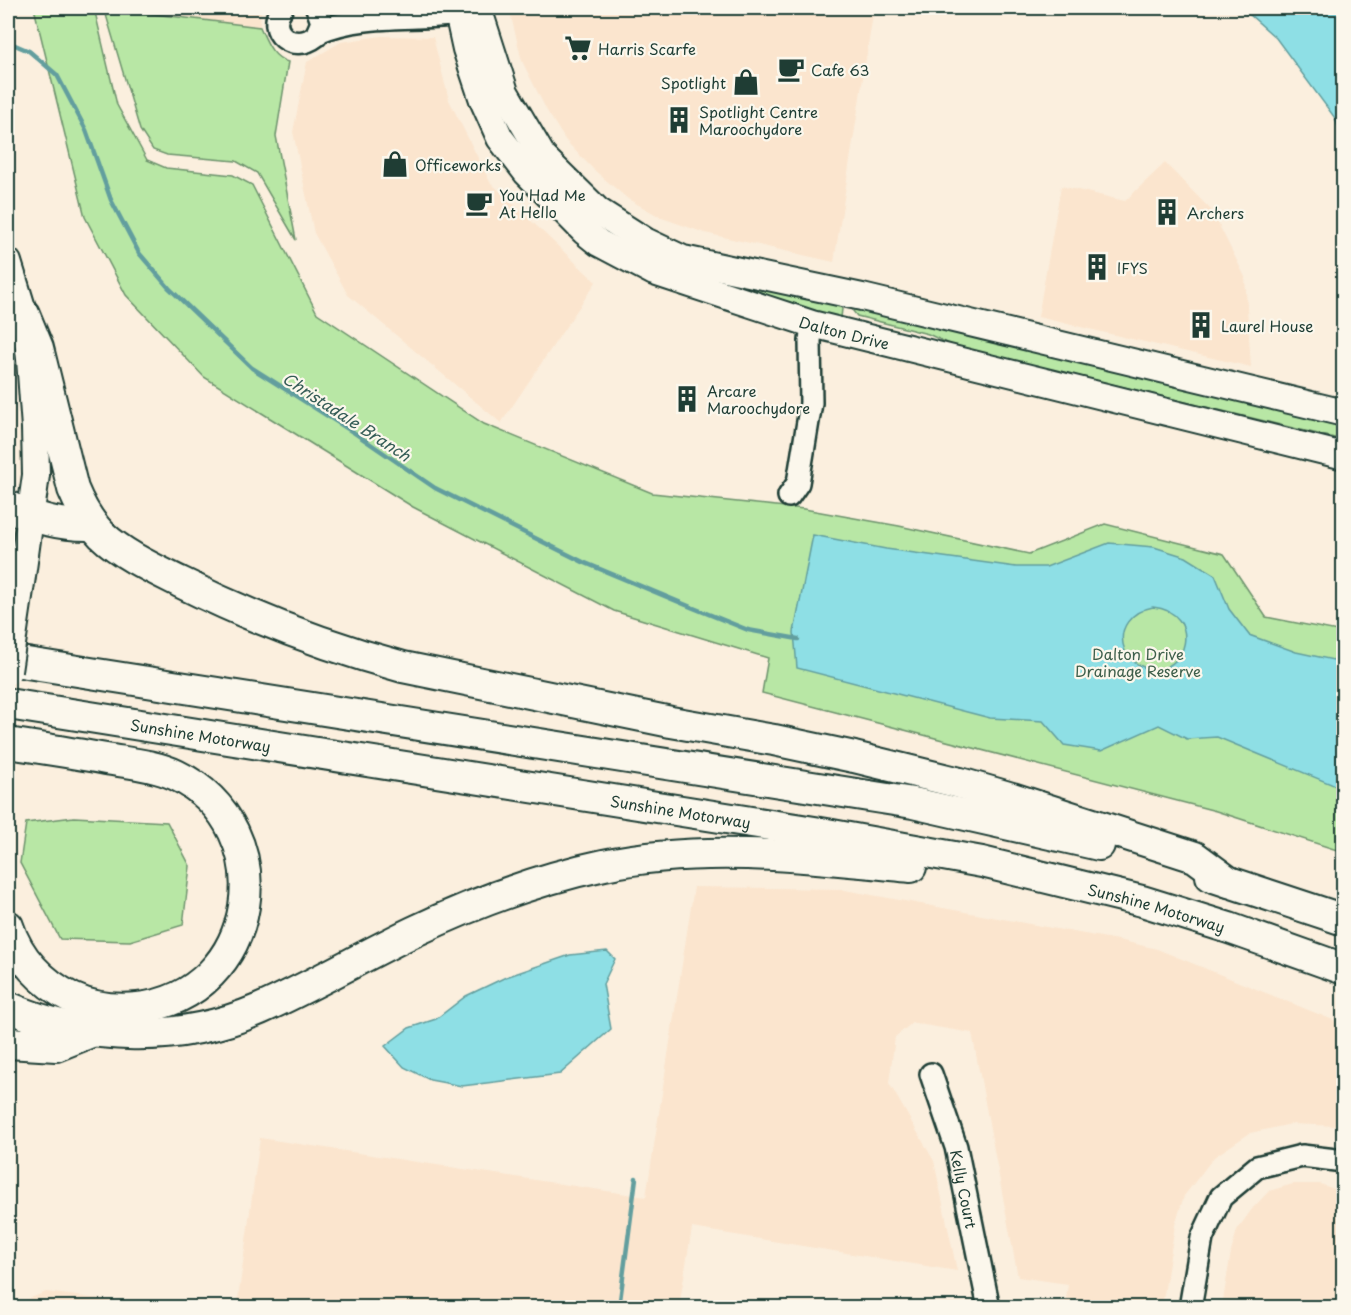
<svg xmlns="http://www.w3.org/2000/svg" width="1351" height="1315" viewBox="0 0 1351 1315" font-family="'Playpen Sans',sans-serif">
	<rect width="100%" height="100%" fill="#fbefde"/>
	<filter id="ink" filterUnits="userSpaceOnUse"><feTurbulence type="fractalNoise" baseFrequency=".0167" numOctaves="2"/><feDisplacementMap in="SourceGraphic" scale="12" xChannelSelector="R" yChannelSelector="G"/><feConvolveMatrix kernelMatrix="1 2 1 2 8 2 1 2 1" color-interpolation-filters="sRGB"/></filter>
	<g filter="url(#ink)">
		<path fill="#fbe5ce" d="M 116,8 L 261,8 L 260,27 Z
			M 509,8 L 874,8 L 834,262 L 705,233 L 662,218 L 628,199 L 594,170 L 566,141 L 547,111 L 522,61 Z
			M 381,36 L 433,37 L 449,100 L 490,182 L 596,282 L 501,423 L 348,295 L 314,233 L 293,132 L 307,62 L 341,42 Z
			M 1165,163 L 1212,211 L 1245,277 L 1251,367 L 1038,317 L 1061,186 L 1125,201 Z
			M 694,887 L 839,889 L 1123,941 L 1157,949 L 1343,1024 L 1343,1129 L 1337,1126 L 1291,1124 L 1250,1133 L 1214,1157 L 1184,1196 L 1175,1225 L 1162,1307 L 1065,1307 L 1068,1284 L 1018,1277 L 972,1033 L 912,1023 L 895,1037 L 889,1083 L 934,1161 L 957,1271 L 692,1228 L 679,1307 L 237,1307 L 260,1138 L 646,1197 Z
			M 1293,1184 L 1320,1184 L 1343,1192 L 1343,1307 L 1222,1307 L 1231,1252 L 1237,1230 L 1252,1209 L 1269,1191 Z
			M 46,1292 L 162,1307 L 8,1307 Z"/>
		<path fill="#b8e7a5" stroke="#6c926c" stroke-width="1.5" d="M 34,8 L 78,8 L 95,12 L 117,105 L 147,160 L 166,168 L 233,175 L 252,185 L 317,313 L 484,424 L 652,493 L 804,509 L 899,526 L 1029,554 L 1105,524 L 1224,554 L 1266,617 L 1343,632 L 1343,852 L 1216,811 L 762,693 L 768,658 L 614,611 L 413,507 L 204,377 L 126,295 L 85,217 Z
			M 104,8 L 260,27 C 267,42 272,57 288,62 L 276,136 L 296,240 L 257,173 L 236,161 L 167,155 L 153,150 L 140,130 Z
			M 731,277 L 843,300 L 841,318 L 844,325 L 733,285 Z
			M 855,305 L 1343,422 L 1343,440 L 954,346 L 928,334 L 857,316 L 853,311 Z
			M 74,817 L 167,822 L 190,866 L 183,925 L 130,941 L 60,939 L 20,863 L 26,823 Z"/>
		<path fill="#8edfe5" stroke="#629e9e" stroke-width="1.5" fill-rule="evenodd" d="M 1229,8 L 1340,8 L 1344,11 L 1343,142 L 1335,118 L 1276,38 L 1250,15 Z
			M 813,535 L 886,549 L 1016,567 L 1046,567 L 1109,543 L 1154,547 L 1186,557 L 1215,575 L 1229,609 L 1249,635 L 1296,652 L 1343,662 L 1343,789 L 1217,737 L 1187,739 L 1159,725 L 1101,751 L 1064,745 L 1043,721 L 990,718 L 797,668 L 794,632 ZM 1153,607 C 1203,612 1189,678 1146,668 C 1137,665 1129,659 1125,651 C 1116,628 1132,611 1153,607 Z
			M 607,951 L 615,959 L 603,984 L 611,1029 L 560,1074 L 462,1086 L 430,1080 L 404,1067 L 385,1046 L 409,1028 L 436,1019 L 466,996 L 506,977 L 570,955 Z"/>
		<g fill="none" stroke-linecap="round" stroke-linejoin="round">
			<path stroke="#629e9e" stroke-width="4.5" d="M 8,42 L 29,51 L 57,75 L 86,130 L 111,200 L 139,253 L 169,288 L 252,368 L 353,432 L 435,488 L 583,562 L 691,607 L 748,630 L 798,639
				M 619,1308 L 636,1178"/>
			<defs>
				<g id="minor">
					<path d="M 282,8 C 265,32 293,54 316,36 L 322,22 L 317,8"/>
					<path d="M 318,32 C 365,11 425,22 474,12"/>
					<path d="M 789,496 L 798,483 L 811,403 L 810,341 L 812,324"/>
					<path id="s1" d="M 931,1074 L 956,1147 L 989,1308"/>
					<path d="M 1190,1308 L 1202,1238 L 1221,1197 L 1257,1167 L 1302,1156 L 1344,1161"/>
				</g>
				<g id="major">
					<path id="s2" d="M 457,8 L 466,49 L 483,100 L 500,138 L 527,173 L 584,231 L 599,243 L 654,272 L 812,324 L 1344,456"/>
					<path d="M 478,8 L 505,92 L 543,157 L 598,211 L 645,241 L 683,259 L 862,297 L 1344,413"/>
					<path d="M 8,262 L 24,314 L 30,359 L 35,428 L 36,475 L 22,576"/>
				</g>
				<g id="highway">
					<path d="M 24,314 L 38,348 L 73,489 C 80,506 89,522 102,535 C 123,555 154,569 180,582 C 252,618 326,646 403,667 L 671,722 L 774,740 L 854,757 L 960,783 L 1012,798 L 1195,857 L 1229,882"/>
					<path d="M 8,506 C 35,519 63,526 93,525"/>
					<path d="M 8,660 L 913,803 L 1099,845"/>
					<path id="s3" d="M 8,704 L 827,834 L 982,862 L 1142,901 L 1229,928 L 1344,969"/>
					<path d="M 8,743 C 40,748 73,753 106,759 C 129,763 155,765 176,775 C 286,828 260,995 138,1008 C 116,1010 93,1008 72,998 C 42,983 18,958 8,926"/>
					<path d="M 1211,876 L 1344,920"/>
					<path d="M 8,1007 C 89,1042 178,1044 260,1009 C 312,986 361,957 413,932 C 474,903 538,879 604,865 C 704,844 811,857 911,867"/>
					<path d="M 8,1043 L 56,1046 L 91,1032"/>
				</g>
			</defs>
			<use href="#minor" stroke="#1f3d34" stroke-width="26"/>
			<use href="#major" stroke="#1f3d34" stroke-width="30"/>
			<use href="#highway" stroke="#1f3d34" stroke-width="34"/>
			<use href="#minor" stroke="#fbf7ec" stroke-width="21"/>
			<use href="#major" stroke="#fbf7ec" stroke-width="26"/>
			<use href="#highway" stroke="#fbf7ec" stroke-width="30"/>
			<defs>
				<path id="major-bridge" d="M 8,671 L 22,576"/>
			</defs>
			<use href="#major-bridge" stroke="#1f3d34" stroke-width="30" stroke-linecap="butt"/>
			<use href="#major-bridge" stroke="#fbf7ec" stroke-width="26"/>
		</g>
	</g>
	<defs>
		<symbol id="supermarket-bare" viewBox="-9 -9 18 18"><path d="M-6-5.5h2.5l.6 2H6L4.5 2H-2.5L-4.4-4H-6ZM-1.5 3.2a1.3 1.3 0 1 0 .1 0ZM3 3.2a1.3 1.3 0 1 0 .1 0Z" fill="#1f3d34" stroke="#fbf7ec" stroke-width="2.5" paint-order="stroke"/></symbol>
		<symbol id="cafe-bare" viewBox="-9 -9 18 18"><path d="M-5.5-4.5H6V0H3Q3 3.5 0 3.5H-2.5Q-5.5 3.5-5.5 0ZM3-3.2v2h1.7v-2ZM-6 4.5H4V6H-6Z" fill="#1f3d34" stroke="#fbf7ec" stroke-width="2.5" paint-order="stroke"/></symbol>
		<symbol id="shop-bare" viewBox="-9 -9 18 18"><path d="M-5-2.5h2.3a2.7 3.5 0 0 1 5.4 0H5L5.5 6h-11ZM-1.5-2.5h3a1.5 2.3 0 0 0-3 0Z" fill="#1f3d34" stroke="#fbf7ec" stroke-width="2.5" paint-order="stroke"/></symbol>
		<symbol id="building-bare" viewBox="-9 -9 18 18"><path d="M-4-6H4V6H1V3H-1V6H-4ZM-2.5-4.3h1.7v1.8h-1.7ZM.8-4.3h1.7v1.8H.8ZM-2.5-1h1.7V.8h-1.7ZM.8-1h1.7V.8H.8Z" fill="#1f3d34" stroke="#fbf7ec" stroke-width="2.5" paint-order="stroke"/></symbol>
	</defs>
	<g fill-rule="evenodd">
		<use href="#supermarket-bare" x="559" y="29" width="38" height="38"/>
		<use href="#cafe-bare" x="772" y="50" width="38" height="38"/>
		<use href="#shop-bare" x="727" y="63" width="38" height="38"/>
		<use href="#building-bare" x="660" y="101" width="38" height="38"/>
		<use href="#shop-bare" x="376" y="145" width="38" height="38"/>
		<use href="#cafe-bare" x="460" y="184" width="38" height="38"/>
		<use href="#building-bare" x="1148" y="193" width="38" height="38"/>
		<use href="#building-bare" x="1078" y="248" width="38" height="38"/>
		<use href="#building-bare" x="1182" y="306" width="38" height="38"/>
		<use href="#building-bare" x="668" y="380" width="38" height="38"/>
	</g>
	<g text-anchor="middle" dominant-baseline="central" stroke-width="4.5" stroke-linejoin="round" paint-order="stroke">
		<g font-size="15" fill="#1f3d34" stroke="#fbf7ec" text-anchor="start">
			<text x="598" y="48">Harris Scarfe</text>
			<text x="811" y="69">Cafe 63</text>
			<text x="726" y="82" text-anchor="end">Spotlight</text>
			<text x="699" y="111">Spotlight Centre<tspan x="699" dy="17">Maroochydore</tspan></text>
			<text x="415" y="164">Officeworks</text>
			<text x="499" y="194">You Had Me<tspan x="499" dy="17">At Hello</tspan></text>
			<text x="1187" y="212">Archers</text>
			<text x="1117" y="267">IFYS</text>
			<text x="1221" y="325">Laurel House</text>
			<text x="707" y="390">Arcare<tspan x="707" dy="17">Maroochydore</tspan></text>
		</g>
		<g font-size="15" fill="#1f3d34" stroke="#fbf7ec">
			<text stroke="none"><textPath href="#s2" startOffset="544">Dalton Drive</textPath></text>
			<text stroke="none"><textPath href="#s3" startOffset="195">Sunshine Motorway</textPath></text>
			<text stroke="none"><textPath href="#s3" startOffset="681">Sunshine Motorway</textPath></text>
			<text stroke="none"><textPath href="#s3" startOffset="1167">Sunshine Motorway</textPath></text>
			<text stroke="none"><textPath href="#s1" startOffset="120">Kelly Court</textPath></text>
		</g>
		<g font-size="15" fill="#3e5f4b" stroke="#fbf7ec">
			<text x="1138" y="653">Dalton Drive<tspan x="1138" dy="17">Drainage Reserve</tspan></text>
		</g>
		<g font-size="16" font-style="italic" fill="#355d57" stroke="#fbf7ec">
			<text transform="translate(347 416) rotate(33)">Christadale Branch</text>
		</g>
	</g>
	<rect width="1351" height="1315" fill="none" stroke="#fbf7ec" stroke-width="30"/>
	<rect x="15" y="15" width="1321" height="1285" fill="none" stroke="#1f3d34" stroke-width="2" filter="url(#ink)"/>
</svg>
